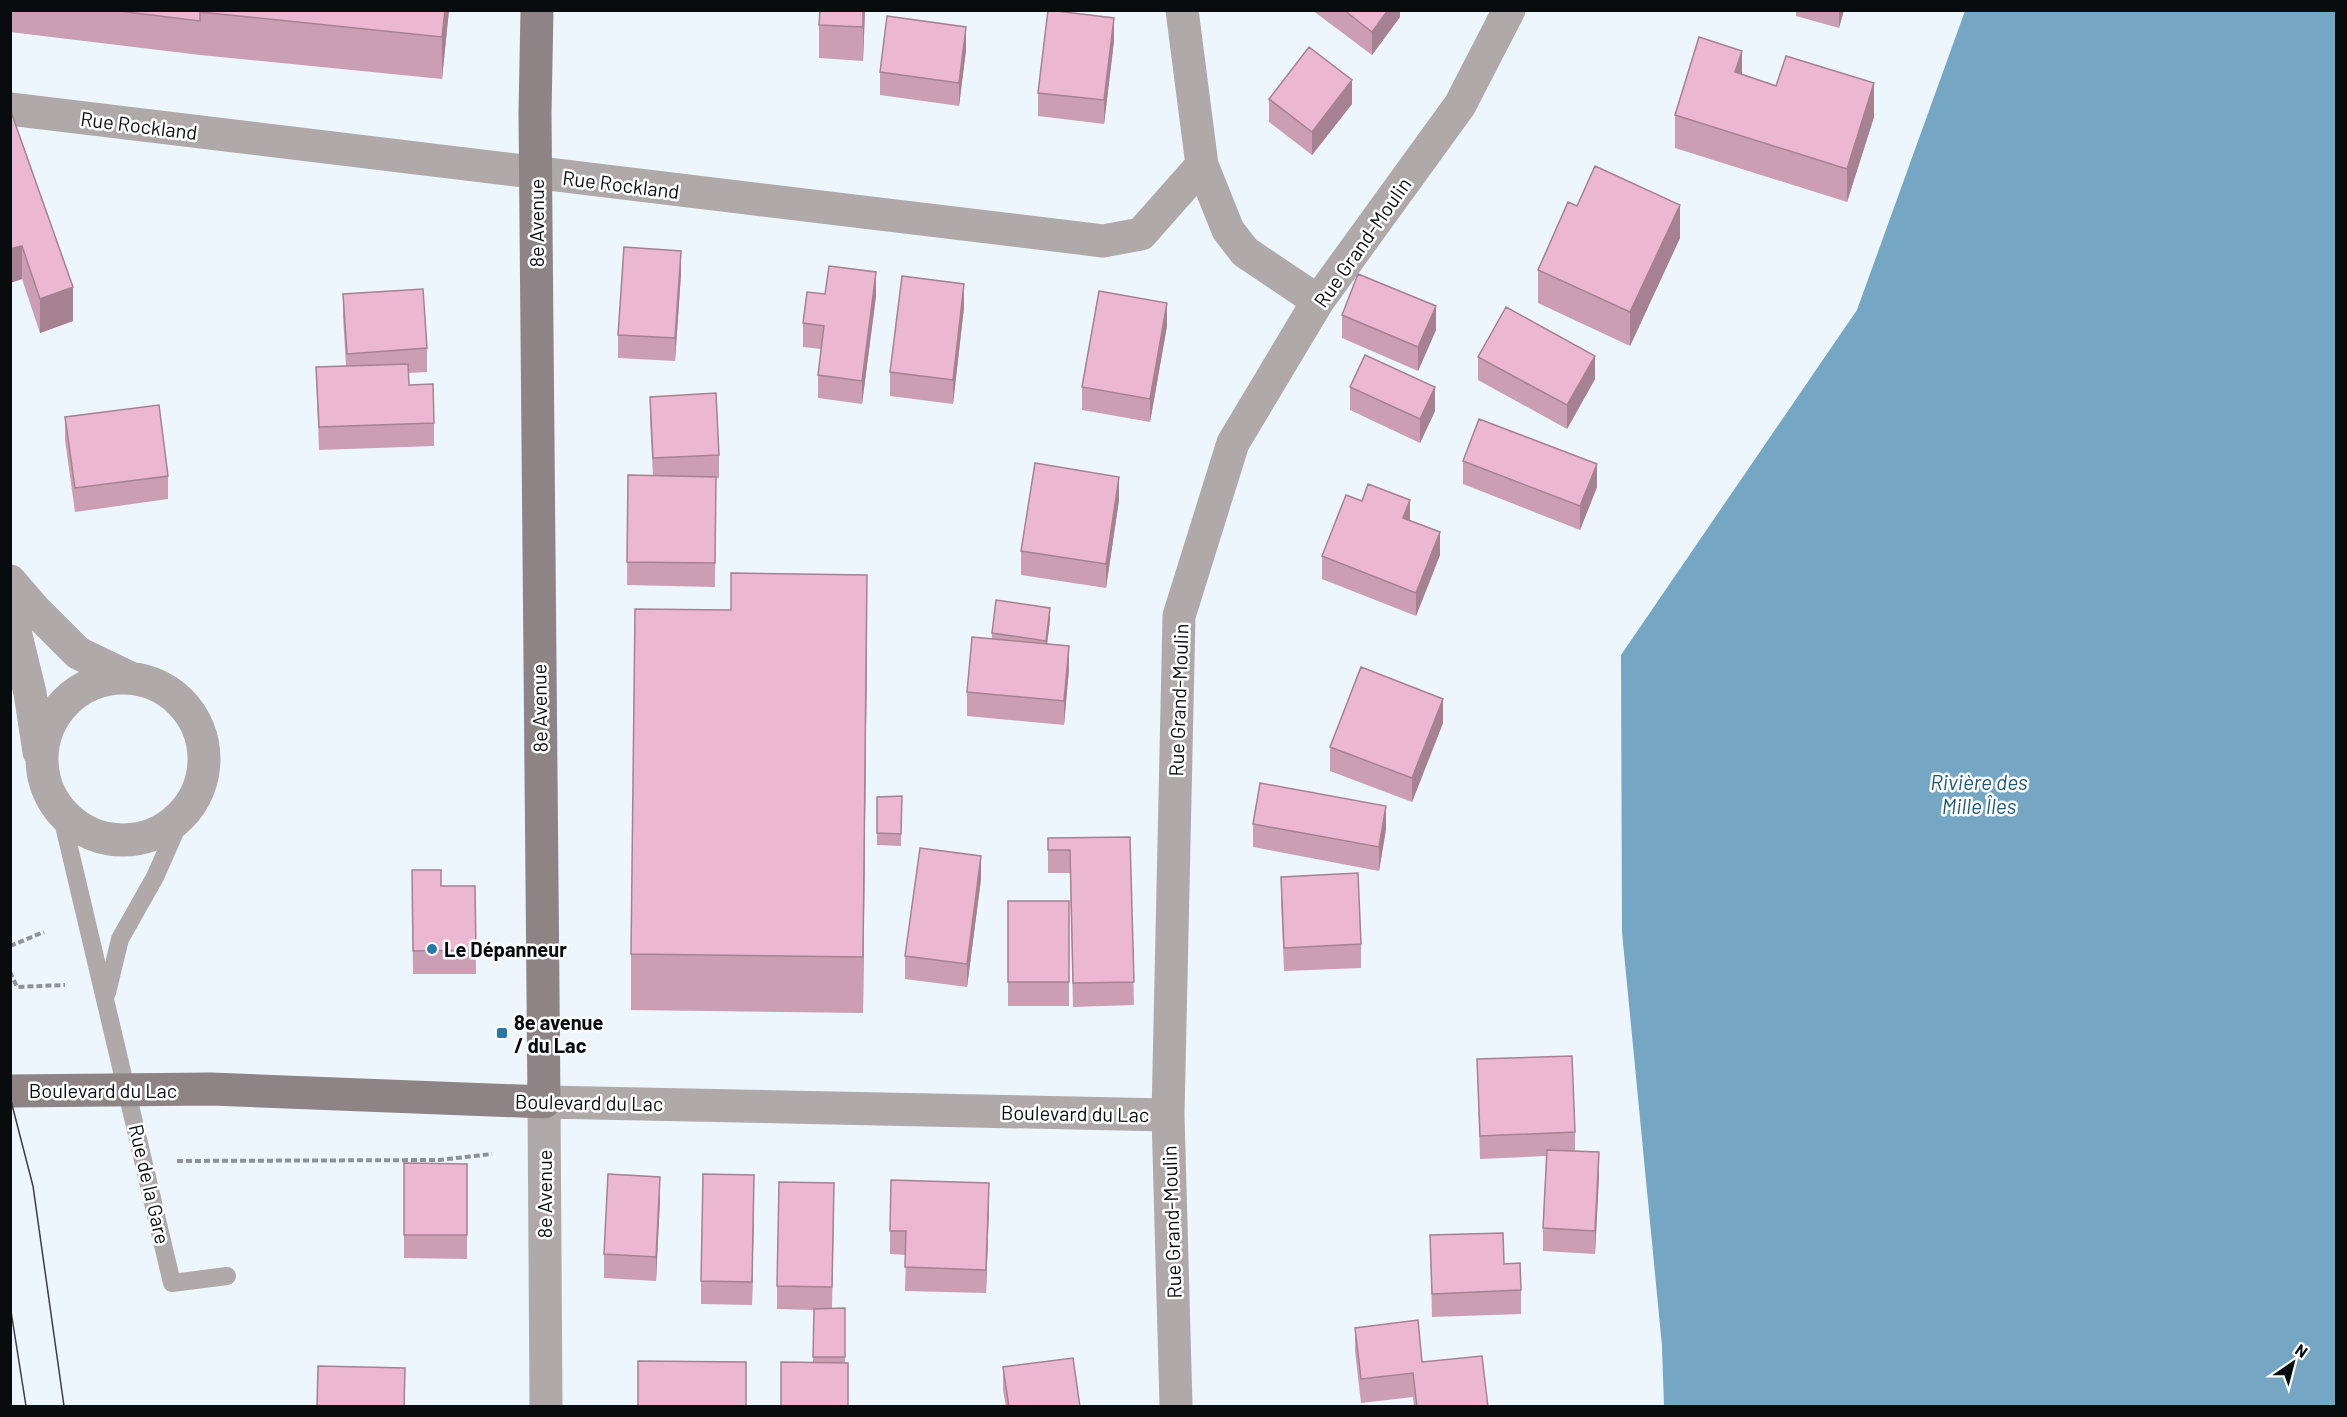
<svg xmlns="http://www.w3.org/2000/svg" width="2347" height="1417" viewBox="0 0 2347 1417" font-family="Barlow,sans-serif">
	<rect width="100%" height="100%" fill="#edf6fd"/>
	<path fill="#75a6c4" d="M 1965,11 L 2336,11 L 2336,1406 L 1664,1406 L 1662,1346 L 1622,932 L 1621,655 L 1857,310 Z"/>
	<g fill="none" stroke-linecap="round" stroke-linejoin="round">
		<path stroke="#8c9398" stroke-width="4" stroke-dasharray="6 3" stroke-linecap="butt" d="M 10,946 L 44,932
			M 10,972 L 17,987 L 65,985
			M 177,1161 L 439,1160 L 492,1154"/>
		<path stroke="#afa9aa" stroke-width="18" d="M 61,813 L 172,1283 L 227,1276
			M 107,993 L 120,939 L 155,877 L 182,816"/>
		<path stroke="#afa9aa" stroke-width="33" d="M 1182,10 L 1202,165 L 1228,230 L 1245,252 L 1318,301
			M 10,109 L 1103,241 L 1141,234 L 1202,165
			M 10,581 L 35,610 L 78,653 L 128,677
			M 10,604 L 13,623 L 30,693 L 39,752
			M42 759a81 81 0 1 1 162 0a81 81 0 1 1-162 0Z
			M 546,1406 L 544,1102 L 1168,1115
			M 1176,1406 L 1168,1115 L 1179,616 L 1233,443 L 1318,301 L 1460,105 L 1509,10"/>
		<path stroke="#8e8485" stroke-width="33" d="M 10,1091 L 211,1089 L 544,1102 L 535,113 L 537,10"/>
		<path stroke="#3b3f43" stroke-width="1.5" d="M 10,1097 L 33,1186 L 64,1406
			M 10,1305 L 26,1406"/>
	</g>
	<path fill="#cb9eb4" d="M 10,10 L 449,10 L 442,79 L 200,55 L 10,32 Z
		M 865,10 L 863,61 L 819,58 L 819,25 Z
		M 1312,10 L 1400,10 L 1400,17 L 1372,55 Z
		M 1796,10 L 1844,10 L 1839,28 L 1796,16 Z
		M 1114,41 L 1104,124 L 1038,116 L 1038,93 Z
		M 966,50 L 959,106 L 880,95 L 880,72 Z
		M 1742,74 L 1874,117 L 1847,202 L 1675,148 L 1675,115 Z
		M 1269,99 L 1352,104 L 1312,155 L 1269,122 Z
		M 10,109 L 73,321 L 40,333 L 22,279 L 10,283 Z
		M 1577,206 L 1680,238 L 1630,346 L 1538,303 L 1538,270 Z
		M 681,274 L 675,361 L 618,358 L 618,335 Z
		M 343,294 L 427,348 L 427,372 L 408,373 L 409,385 L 434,423 L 434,446 L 319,450 L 316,367 L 346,366 L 343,317 Z
		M 825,294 L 876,296 L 862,404 L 818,398 L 818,375 L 821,349 L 803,347 L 803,323 Z
		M 964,307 L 953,404 L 890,396 L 890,372 Z
		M 1342,315 L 1436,330 L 1418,371 L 1342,338 Z
		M 1167,326 L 1150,422 L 1082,410 L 1082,387 Z
		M 1478,357 L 1595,379 L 1567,429 L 1478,380 Z
		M 1350,387 L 1435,411 L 1420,443 L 1350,410 Z
		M 650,397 L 719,455 L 719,478 L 716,478 L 715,587 L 627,585 L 628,475 L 653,476 L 650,420 Z
		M 65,417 L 168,476 L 168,499 L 75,512 L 65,440 Z
		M 1463,461 L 1597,487 L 1580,530 L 1463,484 Z
		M 1119,500 L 1106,588 L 1021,575 L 1021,551 Z
		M 1410,520 L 1440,555 L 1416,616 L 1322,579 L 1322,556 Z
		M 1050,620 L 1047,644 L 1069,669 L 1064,725 L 967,716 L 967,692 L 992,639 L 992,633 Z
		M 867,631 L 863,1013 L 631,1010 L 631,954 Z
		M 1443,723 L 1412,802 L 1330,771 L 1330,747 Z
		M 902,796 L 901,846 L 877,845 L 877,797 Z
		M 1253,824 L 1386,829 L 1379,871 L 1253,847 Z
		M 1130,837 L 1134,1005 L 1073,1007 L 1070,873 L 1048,873 L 1048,838 Z
		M 412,870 L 441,886 L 475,886 L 476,974 L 413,974 Z
		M 1281,877 L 1361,944 L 1361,968 L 1284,971 L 1281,900 Z
		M 981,879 L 967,987 L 905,979 L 905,956 Z
		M 1008,901 L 1069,901 L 1069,1006 L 1008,1006 Z
		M 1477,1059 L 1575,1132 L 1575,1151 L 1599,1176 L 1595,1254 L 1543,1251 L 1543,1228 L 1546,1156 L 1480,1159 Z
		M 404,1163 L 467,1164 L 467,1259 L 404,1258 Z
		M 754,1199 L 752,1305 L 701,1304 L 701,1281 Z
		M 660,1200 L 656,1281 L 604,1278 L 604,1254 Z
		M 834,1206 L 832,1308 L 845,1308 L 845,1363 L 813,1362 L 814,1310 L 777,1309 L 777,1286 Z
		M 989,1206 L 986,1293 L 905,1291 L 906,1255 L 890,1254 L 890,1231 Z
		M 1430,1235 L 1504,1264 L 1521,1290 L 1521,1314 L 1432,1317 Z
		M 1355,1328 L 1422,1362 L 1488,1407 L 1414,1407 L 1413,1397 L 1361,1403 L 1355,1351 Z
		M 1003,1367 L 1080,1407 L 1006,1407 L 1003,1390 Z"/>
	<path fill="#a58192" d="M 445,10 L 449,10 L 442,79 L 442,37 Z
		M 863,10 L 865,10 L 863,61 Z
		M 1388,10 L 1400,10 L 1400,17 L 1372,55 L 1372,32 Z
		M 1839,10 L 1844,10 L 1839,28 Z
		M 1114,18 L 1114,41 L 1104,124 L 1104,100 Z
		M 966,27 L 966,50 L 959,106 L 959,83 Z
		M 1742,51 L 1742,84 L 1735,72 Z
		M 1352,80 L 1352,104 L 1312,155 L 1312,132 Z
		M 1874,83 L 1874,117 L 1847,202 L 1847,169 Z
		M 1680,205 L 1680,238 L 1630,346 L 1630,312 Z
		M 22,246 L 22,279 L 10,283 L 10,249 Z
		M 681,251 L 681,274 L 675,361 L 675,338 Z
		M 876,272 L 876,296 L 862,404 L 862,381 Z
		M 964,284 L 964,307 L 953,404 L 953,380 Z
		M 73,287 L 73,321 L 40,333 L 40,299 Z
		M 1167,303 L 1167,326 L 1150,422 L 1150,399 Z
		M 1436,306 L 1436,330 L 1418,371 L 1418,347 Z
		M 1595,356 L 1595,379 L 1567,429 L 1567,405 Z
		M 1435,387 L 1435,411 L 1420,443 L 1420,419 Z
		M 1597,464 L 1597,487 L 1580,530 L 1580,506 Z
		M 1119,477 L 1119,500 L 1106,588 L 1106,564 Z
		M 1410,500 L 1410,524 L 1403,518 Z
		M 1440,532 L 1440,555 L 1416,616 L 1416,593 Z
		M 867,575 L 867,631 L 863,1013 L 863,957 Z
		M 1050,608 L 1050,620 L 1046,653 L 1046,641 Z
		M 1069,646 L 1069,669 L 1064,725 L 1064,701 Z
		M 1443,699 L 1443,723 L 1412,802 L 1412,778 Z
		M 1386,806 L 1386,829 L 1379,871 L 1379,847 Z
		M 981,856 L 981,879 L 967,987 L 967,964 Z
		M 1599,1152 L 1599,1176 L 1595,1254 L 1595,1231 Z
		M 754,1175 L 754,1199 L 752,1305 L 752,1282 Z
		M 660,1177 L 660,1200 L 656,1281 L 656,1257 Z
		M 989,1183 L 989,1206 L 986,1293 L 986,1270 Z"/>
	<path fill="#ecb8d1" stroke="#a58192" stroke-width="1.5" d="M 111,10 L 200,10 L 200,21 Z
		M 200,10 L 445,10 L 442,37 L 200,12 Z
		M 820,10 L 863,10 L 863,27 L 819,25 Z
		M 1048,10 L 1114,18 L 1104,100 L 1038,93 Z
		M 1344,10 L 1388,10 L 1372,32 Z
		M 887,16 L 966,27 L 959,83 L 880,72 Z
		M 1699,37 L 1742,51 L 1735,72 L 1776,86 L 1786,56 L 1874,83 L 1847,169 L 1675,115 Z
		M 1309,47 L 1352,80 L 1312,132 L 1269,99 Z
		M 10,109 L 73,287 L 40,299 L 22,246 L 10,249 Z
		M 1595,166 L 1680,205 L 1630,312 L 1538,270 L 1568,202 L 1577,206 Z
		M 624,247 L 681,251 L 675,338 L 618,335 Z
		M 829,266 L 876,272 L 862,381 L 818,375 L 824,326 L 803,323 L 807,292 L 825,294 Z
		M 1358,274 L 1436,306 L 1418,347 L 1342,315 Z
		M 902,276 L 964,284 L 953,380 L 890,372 Z
		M 423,289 L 427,348 L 347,354 L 343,294 Z
		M 1099,291 L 1167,303 L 1150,399 L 1082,387 Z
		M 1506,307 L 1595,356 L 1567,405 L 1478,357 Z
		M 1365,355 L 1435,387 L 1420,419 L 1350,387 Z
		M 408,364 L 409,385 L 433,384 L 434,423 L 319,427 L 316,367 Z
		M 716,393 L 719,455 L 653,458 L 650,397 Z
		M 159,405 L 168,476 L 75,488 L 65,417 Z
		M 1479,419 L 1597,464 L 1580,506 L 1463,461 Z
		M 1035,463 L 1119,477 L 1106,564 L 1021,551 Z
		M 628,475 L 716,477 L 715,563 L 627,562 Z
		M 1368,484 L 1410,500 L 1403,518 L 1440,532 L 1416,593 L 1322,556 L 1346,495 L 1362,501 Z
		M 731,573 L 867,575 L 863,957 L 631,954 L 635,609 L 731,610 Z
		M 996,600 L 1050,608 L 1046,641 L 992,633 Z
		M 972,637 L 1069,646 L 1064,701 L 967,692 Z
		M 1361,667 L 1443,699 L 1412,778 L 1330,747 Z
		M 1260,783 L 1386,806 L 1379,847 L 1253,824 Z
		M 902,796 L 901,834 L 877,833 L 877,797 Z
		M 1130,837 L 1134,982 L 1073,983 L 1070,850 L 1048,850 L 1048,838 Z
		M 920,848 L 981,856 L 967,964 L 905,956 Z
		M 412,870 L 441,870 L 441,886 L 475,886 L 476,950 L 413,951 Z
		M 1358,873 L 1361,944 L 1284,948 L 1281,877 Z
		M 1008,901 L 1069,901 L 1069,982 L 1008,982 Z
		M 1572,1056 L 1575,1132 L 1480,1136 L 1477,1059 Z
		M 1547,1150 L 1599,1152 L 1595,1231 L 1543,1228 Z
		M 404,1163 L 467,1164 L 467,1235 L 404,1235 Z
		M 608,1174 L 660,1177 L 656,1257 L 604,1254 Z
		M 703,1174 L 754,1175 L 752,1282 L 701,1281 Z
		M 891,1180 L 989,1183 L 986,1270 L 905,1267 L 906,1231 L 890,1231 Z
		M 779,1182 L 834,1183 L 832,1287 L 777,1286 Z
		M 1503,1233 L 1504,1264 L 1520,1263 L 1521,1290 L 1432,1294 L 1430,1235 Z
		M 845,1308 L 845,1357 L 813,1357 L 814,1309 Z
		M 1418,1320 L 1422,1362 L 1482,1356 L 1488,1407 L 1417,1407 L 1413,1373 L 1361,1379 L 1355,1328 Z
		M 1073,1358 L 1080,1407 L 1009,1407 L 1003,1367 Z
		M 638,1361 L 746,1362 L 746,1407 L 638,1407 Z
		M 781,1362 L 848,1363 L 848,1407 L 781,1407 Z
		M 318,1366 L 405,1368 L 404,1407 L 317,1407 Z"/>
	<g fill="#2877a9" stroke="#fff" stroke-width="2">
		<circle cx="432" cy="949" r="6"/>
		<rect x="496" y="1027" width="12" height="12" rx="3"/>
	</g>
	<g text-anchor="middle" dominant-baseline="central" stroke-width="5" stroke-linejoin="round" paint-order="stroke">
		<g font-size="20" fill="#090c0f" stroke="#fff">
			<text transform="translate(139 125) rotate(7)">Rue Rockland</text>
			<text transform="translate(621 184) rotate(7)">Rue Rockland</text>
			<text transform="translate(536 223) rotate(-90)">8e Avenue</text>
			<text transform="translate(1362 242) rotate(-55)">Rue Grand-Moulin</text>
			<text transform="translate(1178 700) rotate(-88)">Rue Grand-Moulin</text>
			<text transform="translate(539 708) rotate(-91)">8e Avenue</text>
			<text x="103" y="1090">Boulevard du Lac</text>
			<text transform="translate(589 1102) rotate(1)">Boulevard du Lac</text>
			<text transform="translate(1075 1113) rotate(1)">Boulevard du Lac</text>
			<text transform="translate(150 1184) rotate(77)">Rue de la Gare</text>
			<text transform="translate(544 1194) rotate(-90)">8e Avenue</text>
			<text transform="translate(1171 1222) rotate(-92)">Rue Grand-Moulin</text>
		</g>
		<g font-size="20" font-weight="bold" fill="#090c0f" stroke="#fff" text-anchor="start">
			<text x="444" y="949">Le Dépanneur</text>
			<text x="514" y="1022">8e avenue<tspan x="514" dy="23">/ du Lac</tspan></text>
		</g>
		<g font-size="21" font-style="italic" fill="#1e5877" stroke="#fff">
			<text x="1979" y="781">Rivière des<tspan x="1979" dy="24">Mille Îles</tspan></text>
		</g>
	</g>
	<rect width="2347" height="1417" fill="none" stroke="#090c0f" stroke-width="24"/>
	<g transform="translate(2293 1363) rotate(35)" stroke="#ffffff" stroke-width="4.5" paint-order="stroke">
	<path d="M0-4.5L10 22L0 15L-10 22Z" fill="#090c0f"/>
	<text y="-9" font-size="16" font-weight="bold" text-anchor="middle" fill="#090c0f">N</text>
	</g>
</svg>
